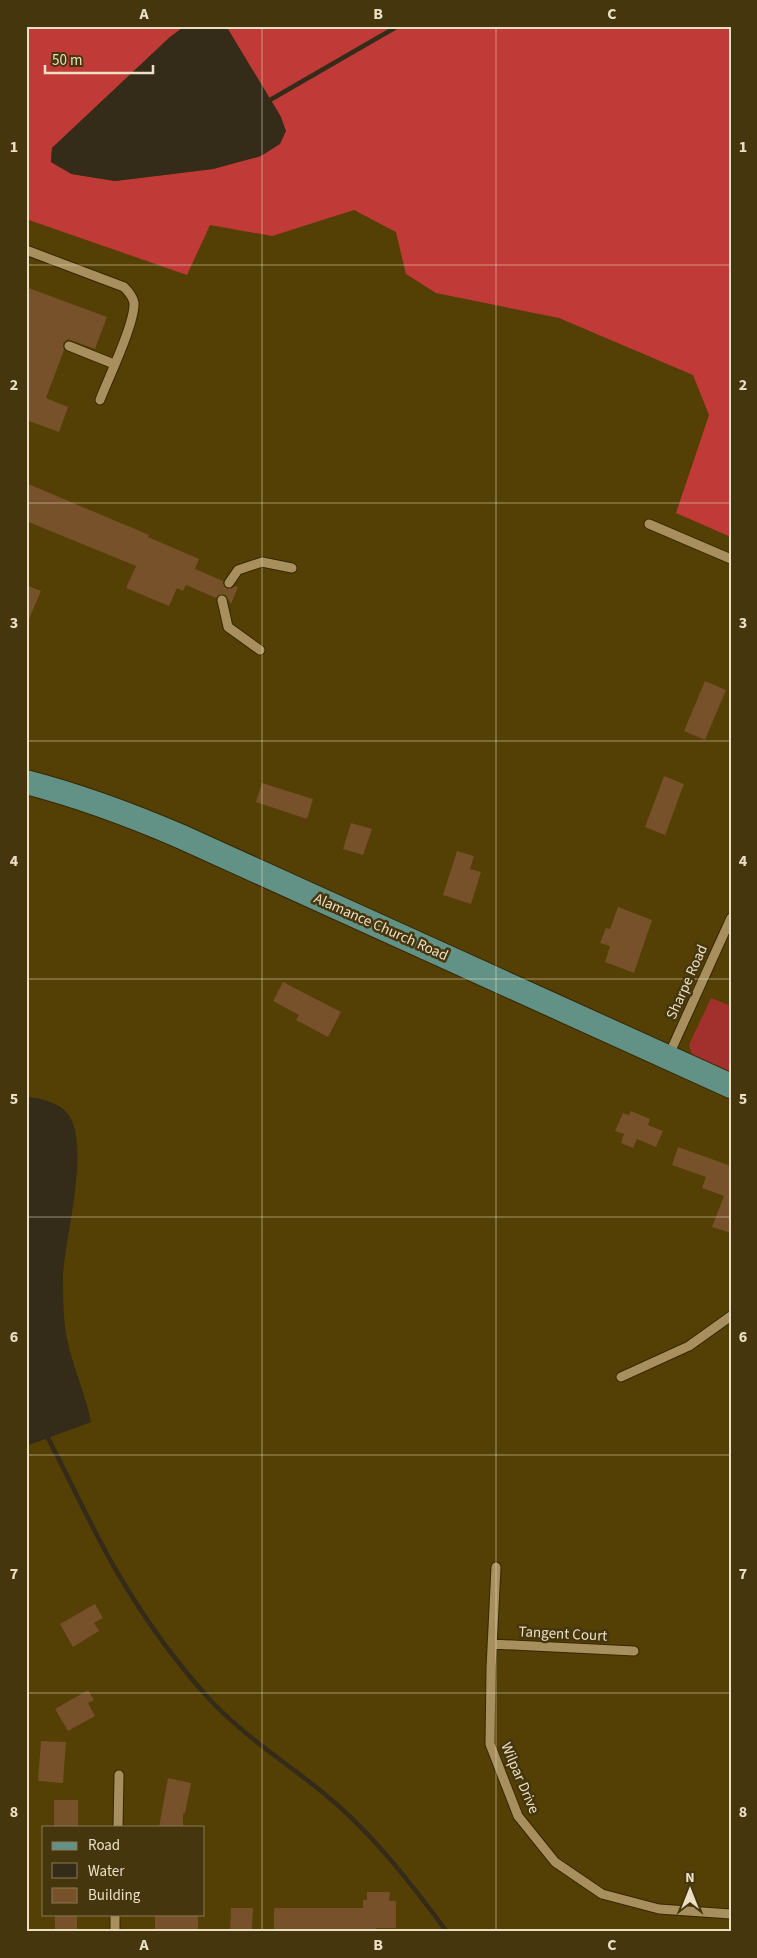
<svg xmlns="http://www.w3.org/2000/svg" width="757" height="1958" viewBox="0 0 757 1958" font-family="'Source Sans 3',sans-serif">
	<rect width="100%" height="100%" fill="#543f05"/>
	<path fill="#a2312d" d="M 711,998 L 731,1006 L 731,1073 L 692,1055 L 689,1045 Z"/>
	<path fill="#c03b37" d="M 26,26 L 185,26 L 170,37 L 52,148 L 51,162 L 71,174 L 115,181 L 213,169 L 261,156 L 281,117 L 226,26 L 731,26 L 731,537 L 676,513 L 709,415 L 693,375 L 559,318 L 436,293 L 406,274 L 396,232 L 354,210 L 272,236 L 210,225 L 187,275 L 26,219 Z"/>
	<path fill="#342b18" d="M 185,26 L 226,26 L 281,117 L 286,131 L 280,144 L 261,156 L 213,169 L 115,181 L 72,174 L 51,162 L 52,148 L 170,37 Z
		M 26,1097 C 41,1098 62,1103 70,1117 C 89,1151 66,1234 63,1274 C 63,1288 63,1302 64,1316 C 66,1354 84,1386 91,1422 L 26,1446 Z"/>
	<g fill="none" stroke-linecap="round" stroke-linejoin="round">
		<path stroke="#342b18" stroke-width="4.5" d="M 265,101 L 270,100 L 398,26
			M 48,1432 L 48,1438 C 71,1482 92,1529 117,1572 C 144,1618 177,1664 213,1703 C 246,1737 285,1762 321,1791 C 370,1830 410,1882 447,1932"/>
	</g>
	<path fill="#765129" d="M 26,287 L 107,317 L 95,349 L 68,339 L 63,343 L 64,350 L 46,398 L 68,407 L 59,432 L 26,420 Z
		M 26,483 L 149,535 L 148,537 L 199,559 L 195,569 L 223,581 L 223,585 L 226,588 L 231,589 L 235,586 L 238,587 L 231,604 L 224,594 L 220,594 L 216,598 L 186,585 L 183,591 L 177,588 L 169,606 L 126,588 L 136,566 L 26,521 Z
		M 26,585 L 41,591 L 26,626 Z
		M 705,681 L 726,690 L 705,740 L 684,731 Z
		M 664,776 L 684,784 L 665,835 L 645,827 Z
		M 262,783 L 313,799 L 307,819 L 256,802 Z
		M 351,823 L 372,829 L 363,855 L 343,849 Z
		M 457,851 L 474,856 L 470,869 L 481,872 L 471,904 L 443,895 Z
		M 618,907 L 652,920 L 634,973 L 605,962 L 610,946 L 600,943 L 606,928 L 610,929 Z
		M 283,982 L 341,1012 L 328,1037 L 296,1020 L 299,1015 L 273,1001 Z
		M 631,1111 L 650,1119 L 648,1125 L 663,1131 L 656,1147 L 637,1139 L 633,1148 L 621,1143 L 624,1134 L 615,1131 L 623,1113 L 629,1115 Z
		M 678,1147 L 731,1166 L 731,1233 L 712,1227 L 724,1196 L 702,1188 L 706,1177 L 672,1165 Z
		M 95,1604 L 103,1618 L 94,1623 L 99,1631 L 73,1647 L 60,1624 Z
		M 88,1690 L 94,1700 L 88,1703 L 95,1716 L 68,1731 L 55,1709 Z
		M 41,1741 L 66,1742 L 63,1783 L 38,1781 Z
		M 168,1778 L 191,1783 L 185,1813 L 183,1813 L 183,1827 L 159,1827 Z
		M 54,1800 L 78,1800 L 78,1827 L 54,1827 Z
		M 367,1892 L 390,1892 L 389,1901 L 396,1901 L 396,1928 L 376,1928 L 376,1932 L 274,1932 L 274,1908 L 363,1908 L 363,1900 L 367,1900 Z
		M 231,1908 L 253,1908 L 252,1929 L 243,1929 L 243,1932 L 230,1932 Z
		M 55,1914 L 77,1914 L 77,1932 L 55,1932 Z
		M 155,1914 L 198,1914 L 198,1932 L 155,1932 Z"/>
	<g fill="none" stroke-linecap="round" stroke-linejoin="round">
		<path stroke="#6b5722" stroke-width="9" stroke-dasharray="9 4.5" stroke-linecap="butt" d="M 222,600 L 229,583"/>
		<defs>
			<path id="minor" d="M 26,250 L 124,287 C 128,291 133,297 134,303 C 135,323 108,379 100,400
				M 69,346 L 114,364
				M 649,524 L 731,559
				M 229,583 L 238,570 L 262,562 L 292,568
				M 222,600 L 228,627 L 260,650
				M 668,1057 L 731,918
				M 621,1377 L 689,1346 L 731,1316
				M 496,1567 L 491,1668 L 490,1744 L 518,1816 L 555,1862 L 602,1894 L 659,1909 L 731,1914
				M 492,1644 L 634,1651
				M 118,1827 L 119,1775
				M 115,1932 L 115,1914"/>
			<path id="major" d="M 26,782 C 80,796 131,815 182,837 L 731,1086"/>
		</defs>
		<use href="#minor" stroke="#362700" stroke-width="11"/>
		<use href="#major" stroke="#362700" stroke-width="26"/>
		<use href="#minor" stroke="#a7905d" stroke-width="9"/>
		<use href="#major" stroke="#629285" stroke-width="24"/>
	</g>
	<path fill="none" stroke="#ebdfc4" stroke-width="1" stroke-opacity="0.55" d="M 262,26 L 262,1932M 496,26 L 496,1932M 26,265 L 731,265M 26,503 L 731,503M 26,741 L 731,741M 26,979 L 731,979M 26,1217 L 731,1217M 26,1455 L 731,1455M 26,1693 L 731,1693"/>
	<g text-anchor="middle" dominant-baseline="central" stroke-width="5" stroke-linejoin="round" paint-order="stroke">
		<g font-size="15" fill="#ebdfc4" stroke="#46360e">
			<text transform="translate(381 927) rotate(24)">Alamance Church Road</text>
			<text transform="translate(687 982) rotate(-66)">Sharpe Road</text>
			<text transform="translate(563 1634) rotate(3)">Tangent Court</text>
			<text transform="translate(520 1778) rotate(67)">Wilpar Drive</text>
		</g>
	</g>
	<rect width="757" height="1958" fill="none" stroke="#46360e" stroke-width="55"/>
	<rect x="42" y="1826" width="162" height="90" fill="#46360e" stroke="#887a57"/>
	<rect x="52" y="1842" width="25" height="8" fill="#629285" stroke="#887a57"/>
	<text x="88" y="1850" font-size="15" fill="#ebdfc4">Road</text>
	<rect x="52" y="1863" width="25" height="15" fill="#342b18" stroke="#887a57"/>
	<text x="88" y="1876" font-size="15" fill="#ebdfc4">Water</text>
	<rect x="52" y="1888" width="25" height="15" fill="#765129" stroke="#887a57"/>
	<text x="88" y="1900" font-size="15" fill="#ebdfc4">Building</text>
	<g transform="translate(690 1890)" stroke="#46360e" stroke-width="4" paint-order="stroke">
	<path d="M0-4L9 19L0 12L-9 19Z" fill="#ebdfc4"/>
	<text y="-8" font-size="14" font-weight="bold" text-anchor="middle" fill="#ebdfc4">N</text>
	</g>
	<path d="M45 65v8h108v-8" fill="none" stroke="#ebdfc4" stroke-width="2.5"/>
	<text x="52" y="65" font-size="15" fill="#ebdfc4" stroke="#46360e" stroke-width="4" paint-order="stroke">50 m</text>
	<rect x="28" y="28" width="702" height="1902" fill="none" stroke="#ebdfc4" stroke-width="2"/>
	<g font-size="16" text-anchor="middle" font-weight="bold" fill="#ebdfc4">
		<text x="144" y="19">A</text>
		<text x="378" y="19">B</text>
		<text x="612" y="19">C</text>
		<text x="14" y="152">1</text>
		<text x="743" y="152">1</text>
		<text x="14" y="390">2</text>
		<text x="743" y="390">2</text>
		<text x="14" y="628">3</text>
		<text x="743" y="628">3</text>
		<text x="14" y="866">4</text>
		<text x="743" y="866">4</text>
		<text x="14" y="1104">5</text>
		<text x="743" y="1104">5</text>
		<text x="14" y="1342">6</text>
		<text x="743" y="1342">6</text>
		<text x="14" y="1579">7</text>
		<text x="743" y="1579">7</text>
		<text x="14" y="1817">8</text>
		<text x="743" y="1817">8</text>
		<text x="144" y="1950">A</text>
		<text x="378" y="1950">B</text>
		<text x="612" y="1950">C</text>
	</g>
</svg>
